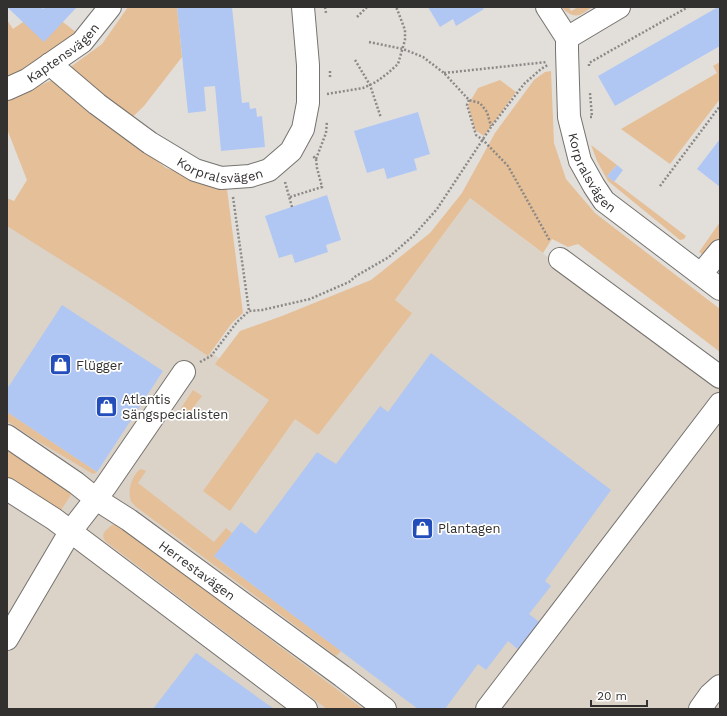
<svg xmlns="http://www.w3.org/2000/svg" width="727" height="716" viewBox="0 0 727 716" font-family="'Work Sans',sans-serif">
	<rect width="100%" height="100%" fill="#e2dfdb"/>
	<path fill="#dbd2c8" d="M 470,198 L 720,388 L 720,709 L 7,709 L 7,221 L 212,353 L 318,435 L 411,312 L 395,300 Z"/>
	<path fill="#e5bf97" d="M 128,7 L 177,7 L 182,57 L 144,106 L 119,130 L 166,168 L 227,189 L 243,313 L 232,323 L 208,356 L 120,297 L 7,226 L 7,198 L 14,201 L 27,180 L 7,129 L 7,101 L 54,79 L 102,44 Z
		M 562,7 L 569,7 L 571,11 L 578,7 L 591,7 L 591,8 C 588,10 583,14 579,15 C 573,17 565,12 562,7 Z
		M 7,20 L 13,29 L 23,22 L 63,22 L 82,37 L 7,82 Z
		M 720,62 L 720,99 L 670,164 L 621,129 L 717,73 L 713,66 Z
		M 551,71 L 554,143 L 566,179 L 595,213 L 720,309 L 720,352 L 578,244 L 568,247 L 552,239 L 543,253 L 470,198 L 395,300 L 412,313 L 318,435 L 295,419 L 230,511 L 203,491 L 269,400 L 215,364 L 240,331 L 282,316 L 371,280 L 430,233 L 462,193 L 495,133 L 534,80 L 545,72 Z
		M 500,80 L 516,92 L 484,136 L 475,130 L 468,105 L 478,88 Z
		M 591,145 L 617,165 L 607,176 L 686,236 L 684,239 L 680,240 L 608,181 L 597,161 Z
		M 720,222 L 720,238 L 706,255 L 702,254 L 699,252 Z
		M 193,390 L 202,396 L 186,417 L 180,413 L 181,408 Z
		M 7,412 L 97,472 L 93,474 L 31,437 L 7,421 Z
		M 7,451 L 35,468 L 68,490 L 71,495 L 61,510 L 55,511 L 7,479 Z
		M 141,469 L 146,471 L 138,483 L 214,542 L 226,528 L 232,533 L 215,557 L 341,651 L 336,656 L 135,506 C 134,504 131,502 131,501 C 127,491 132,474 141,469 Z
		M 116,523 L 119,526 L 363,709 L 327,709 L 105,541 C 99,533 109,527 116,523 Z"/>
	<path fill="#b0c7f3" d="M 7,7 L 41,7 L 43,9 L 46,7 L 77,7 L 44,42 Z
		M 177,7 L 232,7 L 242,103 L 249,102 L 250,109 L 256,108 L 257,117 L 262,116 L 265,147 L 221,151 L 215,86 L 204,87 L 206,111 L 188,113 Z
		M 428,7 L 482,7 L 484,9 L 456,26 L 453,19 L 440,27 Z
		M 718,7 L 720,7 L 720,46 L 615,106 L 598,76 Z
		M 418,112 L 430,154 L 414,159 L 417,170 L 387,179 L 384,168 L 367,173 L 354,131 Z
		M 720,139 L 720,187 L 697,169 Z
		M 617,165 L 623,170 L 614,182 L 607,176 Z
		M 327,195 L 341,240 L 326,245 L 328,252 L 295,263 L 292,254 L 279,258 L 265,216 Z
		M 62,305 L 163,371 L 97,472 L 7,412 L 7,389 Z
		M 431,353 L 611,490 L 545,581 L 551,586 L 529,614 L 542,624 L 521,652 L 508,641 L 486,670 L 478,664 L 445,709 L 418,709 L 214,556 L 241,522 L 256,534 L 317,452 L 336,464 L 380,406 L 388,412 Z
		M 196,653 L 274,709 L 153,709 Z"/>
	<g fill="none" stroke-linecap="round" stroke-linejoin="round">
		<defs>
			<g id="minor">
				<path id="s1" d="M 547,7 L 567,38 L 567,50 L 569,117 L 580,161 L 594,186 L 604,201 L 720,289"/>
				<path d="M 567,38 L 619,7"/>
				<path id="s2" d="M 50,64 L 97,104 L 150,143 L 195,170 L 221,178 L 250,176 L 269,170 L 291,151 L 303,129 L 308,103 L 308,65 L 303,7"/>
				<path id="s3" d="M 7,89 L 27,80 L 82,42 L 110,7"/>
				<path d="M 560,259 L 720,377"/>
				<path d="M 701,274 L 720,251"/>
				<path id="s4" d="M 7,436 L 76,483 L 96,499 L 129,520 L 342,676 L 385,709"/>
				<path d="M 7,489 L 54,519 L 306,709"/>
				<path d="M 7,639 L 70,532 L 105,487 L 184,372"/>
				<path d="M 487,709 L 720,404"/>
				<path d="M 700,709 L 710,695 L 720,686"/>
			</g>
		</defs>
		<use href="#minor" stroke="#76736f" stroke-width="24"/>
		<path stroke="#8b8986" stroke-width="2.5" stroke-dasharray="2 2" stroke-linecap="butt" d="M 325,7 L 326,13
			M 357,17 L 367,7
			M 369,42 L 403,49 L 423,57 L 444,73 L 469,100 L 480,103 L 487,112 L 491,126
			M 355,60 L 370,85 L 381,118
			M 589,66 L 589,63 L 688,7
			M 444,73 L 547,62
			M 330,77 L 330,69
			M 327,94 L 363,88 L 376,82 L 388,73 L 398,64 L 405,40 L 405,30 L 397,9 L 395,7
			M 469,100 L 467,105 L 476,135 L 483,140 L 508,166 L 550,241
			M 590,117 L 592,117 L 590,93
			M 316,159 L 326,133 L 327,121
			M 285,182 L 292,207
			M 660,186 L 720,106
			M 233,197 L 249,311
			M 290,197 L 322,187 L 317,168 L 316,159 L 312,155
			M 200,362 L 211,356 L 237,322 L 249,311 L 262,310 L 310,299 L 349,282 L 356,276 L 389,257 L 414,235 L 437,209 L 491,127 L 524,84 L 541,69 L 548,65"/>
		<use href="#minor" stroke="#fff" stroke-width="22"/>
	</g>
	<defs>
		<symbol id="shop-square" viewBox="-11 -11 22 22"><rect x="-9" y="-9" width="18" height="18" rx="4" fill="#224dbb" stroke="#fff"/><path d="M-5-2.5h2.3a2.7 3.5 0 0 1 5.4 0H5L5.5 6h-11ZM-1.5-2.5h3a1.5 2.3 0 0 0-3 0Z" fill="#fff"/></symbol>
	</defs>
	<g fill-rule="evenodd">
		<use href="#shop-square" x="48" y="352" width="25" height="25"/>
		<use href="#shop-square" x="94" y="394" width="25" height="25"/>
		<use href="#shop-square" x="410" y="516" width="25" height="25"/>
	</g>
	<g text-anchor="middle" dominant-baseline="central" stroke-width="3.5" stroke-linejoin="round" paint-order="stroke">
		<g font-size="13" fill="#32312f" stroke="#fff">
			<text stroke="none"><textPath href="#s3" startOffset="67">Kaptensvägen</textPath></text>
			<text stroke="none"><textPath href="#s2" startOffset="205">Korpralsvägen</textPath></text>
			<text stroke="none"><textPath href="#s1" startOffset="177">Korpralsvägen</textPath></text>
			<text stroke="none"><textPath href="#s4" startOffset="233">Herrestavägen</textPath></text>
		</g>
		<g font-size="13" fill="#32312f" stroke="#fff" text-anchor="start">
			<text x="76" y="365">Flügger</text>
			<text x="122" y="399">Atlantis<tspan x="122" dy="15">Sängspecialisten</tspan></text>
			<text x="438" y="528">Plantagen</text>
		</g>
	</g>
	<rect width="727" height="716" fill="none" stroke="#32312f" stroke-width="16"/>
	<path d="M591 700v6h56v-6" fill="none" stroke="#32312f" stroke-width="2"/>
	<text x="597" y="700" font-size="12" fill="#32312f" stroke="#ffffff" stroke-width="3" paint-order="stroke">20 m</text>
</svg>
